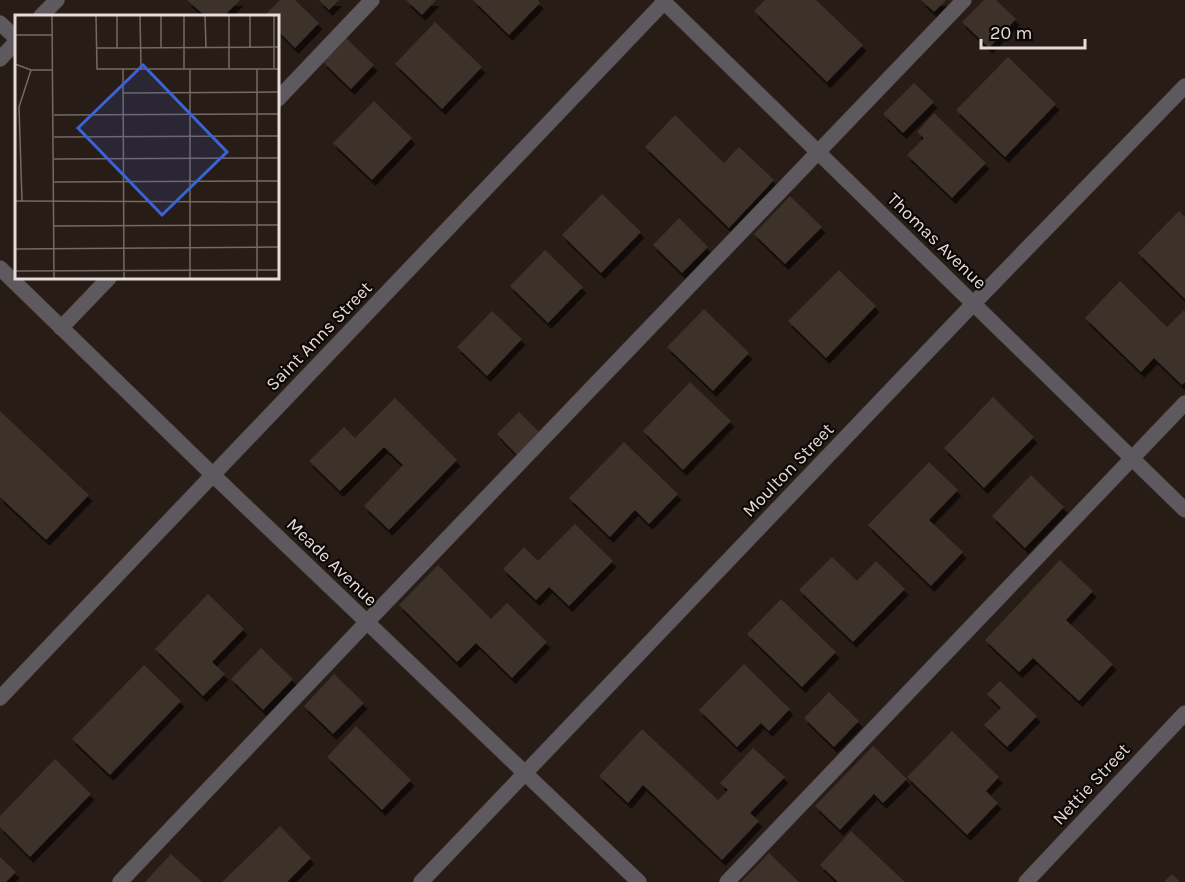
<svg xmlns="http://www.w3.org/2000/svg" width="1185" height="882" viewBox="0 0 1185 882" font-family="Karla,sans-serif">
	<defs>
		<filter id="shadow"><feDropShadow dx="3.5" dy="6" stdDeviation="0" flood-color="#0009"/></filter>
	</defs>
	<rect width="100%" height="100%" fill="#281c17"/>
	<path fill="#3d302c" filter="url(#shadow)" d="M 187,0 L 240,0 L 224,16 L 205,16 Z
		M 280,0 L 295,0 L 319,23 L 295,48 L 278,31 L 278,16 L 264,16 Z
		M 319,0 L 339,0 L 329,10 Z
		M 406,0 L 436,0 L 422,15 Z
		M 473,0 L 538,0 L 540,3 L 509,35 Z
		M 765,0 L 816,0 L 863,45 L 827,82 L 754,11 Z
		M 921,0 L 946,0 L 934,12 Z
		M 984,0 L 996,0 L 1016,19 L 989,48 L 962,22 Z
		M 435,22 L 482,67 L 442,109 L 395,64 Z
		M 346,38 L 374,65 L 351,89 L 323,62 Z
		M 1008,57 L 1056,104 L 1005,157 L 956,110 Z
		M 914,83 L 934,102 L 903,133 L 883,114 Z
		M 374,101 L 412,138 L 372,180 L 333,143 Z
		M 934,113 L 986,163 L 952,198 L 907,155 L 924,138 L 917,132 Z
		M 675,115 L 724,163 L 739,147 L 774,180 L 729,228 L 645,147 Z
		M 602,194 L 641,232 L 601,273 L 562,235 Z
		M 790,196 L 822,227 L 785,264 L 754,234 Z
		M 1179,211 L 1185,217 L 1185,299 L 1138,253 Z
		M 679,218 L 708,247 L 682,273 L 653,245 Z
		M 545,250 L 583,287 L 548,323 L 510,286 Z
		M 839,270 L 876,306 L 826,358 L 788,321 Z
		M 1120,281 L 1167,327 L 1184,310 L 1185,312 L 1185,382 L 1182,385 L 1154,358 L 1141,372 L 1085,318 Z
		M 704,309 L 749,353 L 713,391 L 667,347 Z
		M 492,311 L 522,339 L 487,376 L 457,347 Z
		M 690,382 L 731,421 L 683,470 L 643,431 Z
		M 993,397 L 1034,437 L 984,488 L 944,448 Z
		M 395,398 L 457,460 L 389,530 L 364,506 L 403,465 L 384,447 L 340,491 L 309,461 L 344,427 L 355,438 Z
		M 0,411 L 89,495 L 46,540 L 0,497 Z
		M 519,412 L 539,432 L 517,455 L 497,434 Z
		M 624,442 L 678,494 L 649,524 L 635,510 L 610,537 L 569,498 Z
		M 929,462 L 958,490 L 929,520 L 963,552 L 931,586 L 868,525 Z
		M 1031,475 L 1064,507 L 1025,548 L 992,516 Z
		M 575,524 L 613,561 L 569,606 L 549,587 L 536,600 L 503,569 L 524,547 L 538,561 Z
		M 832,557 L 857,581 L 876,561 L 905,589 L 853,642 L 799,590 Z
		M 1060,560 L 1093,591 L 1066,620 L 1113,664 L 1079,701 L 1033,658 L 1019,672 L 985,640 Z
		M 438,565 L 491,619 L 507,603 L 547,642 L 512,678 L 476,643 L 457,662 L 399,605 Z
		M 208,594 L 244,629 L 212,662 L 225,674 L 203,696 L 155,649 Z
		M 781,599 L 836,652 L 802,687 L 747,634 Z
		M 261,648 L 293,679 L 263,710 L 231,679 Z
		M 744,664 L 790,709 L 769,731 L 761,723 L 737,747 L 699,710 Z
		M 144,665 L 181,701 L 110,775 L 72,739 Z
		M 334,674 L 364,703 L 333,734 L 304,706 Z
		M 1000,681 L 1037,716 L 1007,747 L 984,725 L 1001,708 L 987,694 Z
		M 829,692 L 859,721 L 834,747 L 804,718 Z
		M 356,726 L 411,780 L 382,810 L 327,757 Z
		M 642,729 L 718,800 L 728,790 L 720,783 L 753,748 L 785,777 L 750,813 L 759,821 L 722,860 L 643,785 L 628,803 L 599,776 Z
		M 952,731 L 999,777 L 986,791 L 998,803 L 967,835 L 907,777 Z
		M 873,746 L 907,779 L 883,803 L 874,794 L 840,830 L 815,806 Z
		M 55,759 L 91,794 L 30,857 L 0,827 L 0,816 Z
		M 280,826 L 311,858 L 287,882 L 222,882 Z
		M 851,831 L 905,882 L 838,882 L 820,865 Z
		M 769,853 L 799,882 L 741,882 Z
		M 171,854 L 202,882 L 145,882 Z
		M 0,857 L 16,872 L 6,882 L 0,882 Z
		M 1172,874 L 1180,882 L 1164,882 Z"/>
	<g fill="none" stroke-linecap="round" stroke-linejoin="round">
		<defs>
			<path id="service" d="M 278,99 L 372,0
				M 61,328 L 109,278
				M 120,882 L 367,622 L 964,0
				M 727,882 L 1185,403"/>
			<path id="minor" d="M 662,0 L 1185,510
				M 41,16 L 57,0
				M 0,23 L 16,38
				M 0,59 L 16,42
				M 0,268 L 213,475 L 639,882
				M 0,698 L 666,0
				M 421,882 L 974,303 L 1185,86
				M 1026,882 L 1185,713"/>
		</defs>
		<use href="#service" stroke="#423732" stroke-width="16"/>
		<use href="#minor" stroke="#423732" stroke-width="16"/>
		<use href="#service" stroke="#5d595f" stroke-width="15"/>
		<use href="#minor" stroke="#5d595f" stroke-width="15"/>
	</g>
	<g text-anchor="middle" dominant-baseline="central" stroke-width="4.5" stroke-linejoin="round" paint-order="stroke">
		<g font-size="18" fill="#e5dcd9" stroke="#0d0806">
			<text transform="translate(937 241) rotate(44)">Thomas Avenue</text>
			<text transform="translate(319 336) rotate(-46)">Saint Anns Street</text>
			<text transform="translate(788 470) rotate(-46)">Moulton Street</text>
			<text transform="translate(332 562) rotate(44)">Meade Avenue</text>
			<text transform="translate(1091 784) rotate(-47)">Nettie Street</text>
		</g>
	</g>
	<g transform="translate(15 15)">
		<rect width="264" height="264" fill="#281c17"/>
		<path fill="none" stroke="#746965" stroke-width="1.5" d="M 37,0 L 39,264M 81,0 L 82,54 L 264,54M 125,0 L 126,54M 146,0 L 146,33M 190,0 L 191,32M 214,0 L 214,54M 235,0 L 235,32M 259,0 L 259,54M 0,20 L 37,20M 82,33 L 102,33 L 102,0M 102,33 L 264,32M 0,49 L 16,55 L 37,55M 108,54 L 109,264M 169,54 L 169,0M 242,54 L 242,264M 108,78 L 264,77M 39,100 L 264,99M 39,122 L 264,121M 39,144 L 264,143M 39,167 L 264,166M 0,186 L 264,187M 7,186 L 4,92 L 16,55M 39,211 L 264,210M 0,234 L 264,232M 0,256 L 264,255M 175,264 L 175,54"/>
		<path fill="#3b63d8" fill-opacity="0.15" stroke="#3b63d8" stroke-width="3" d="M 128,50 L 212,137 L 147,200 L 63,113 Z"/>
		<rect width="264" height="264" fill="none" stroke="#e5dcd9" stroke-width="3"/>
	</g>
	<path d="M981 39v9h104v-9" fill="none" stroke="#e5dcd9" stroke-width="3"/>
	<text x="990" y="39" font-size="18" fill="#e5dcd9" stroke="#0d0806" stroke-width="4.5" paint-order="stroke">20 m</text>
</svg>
